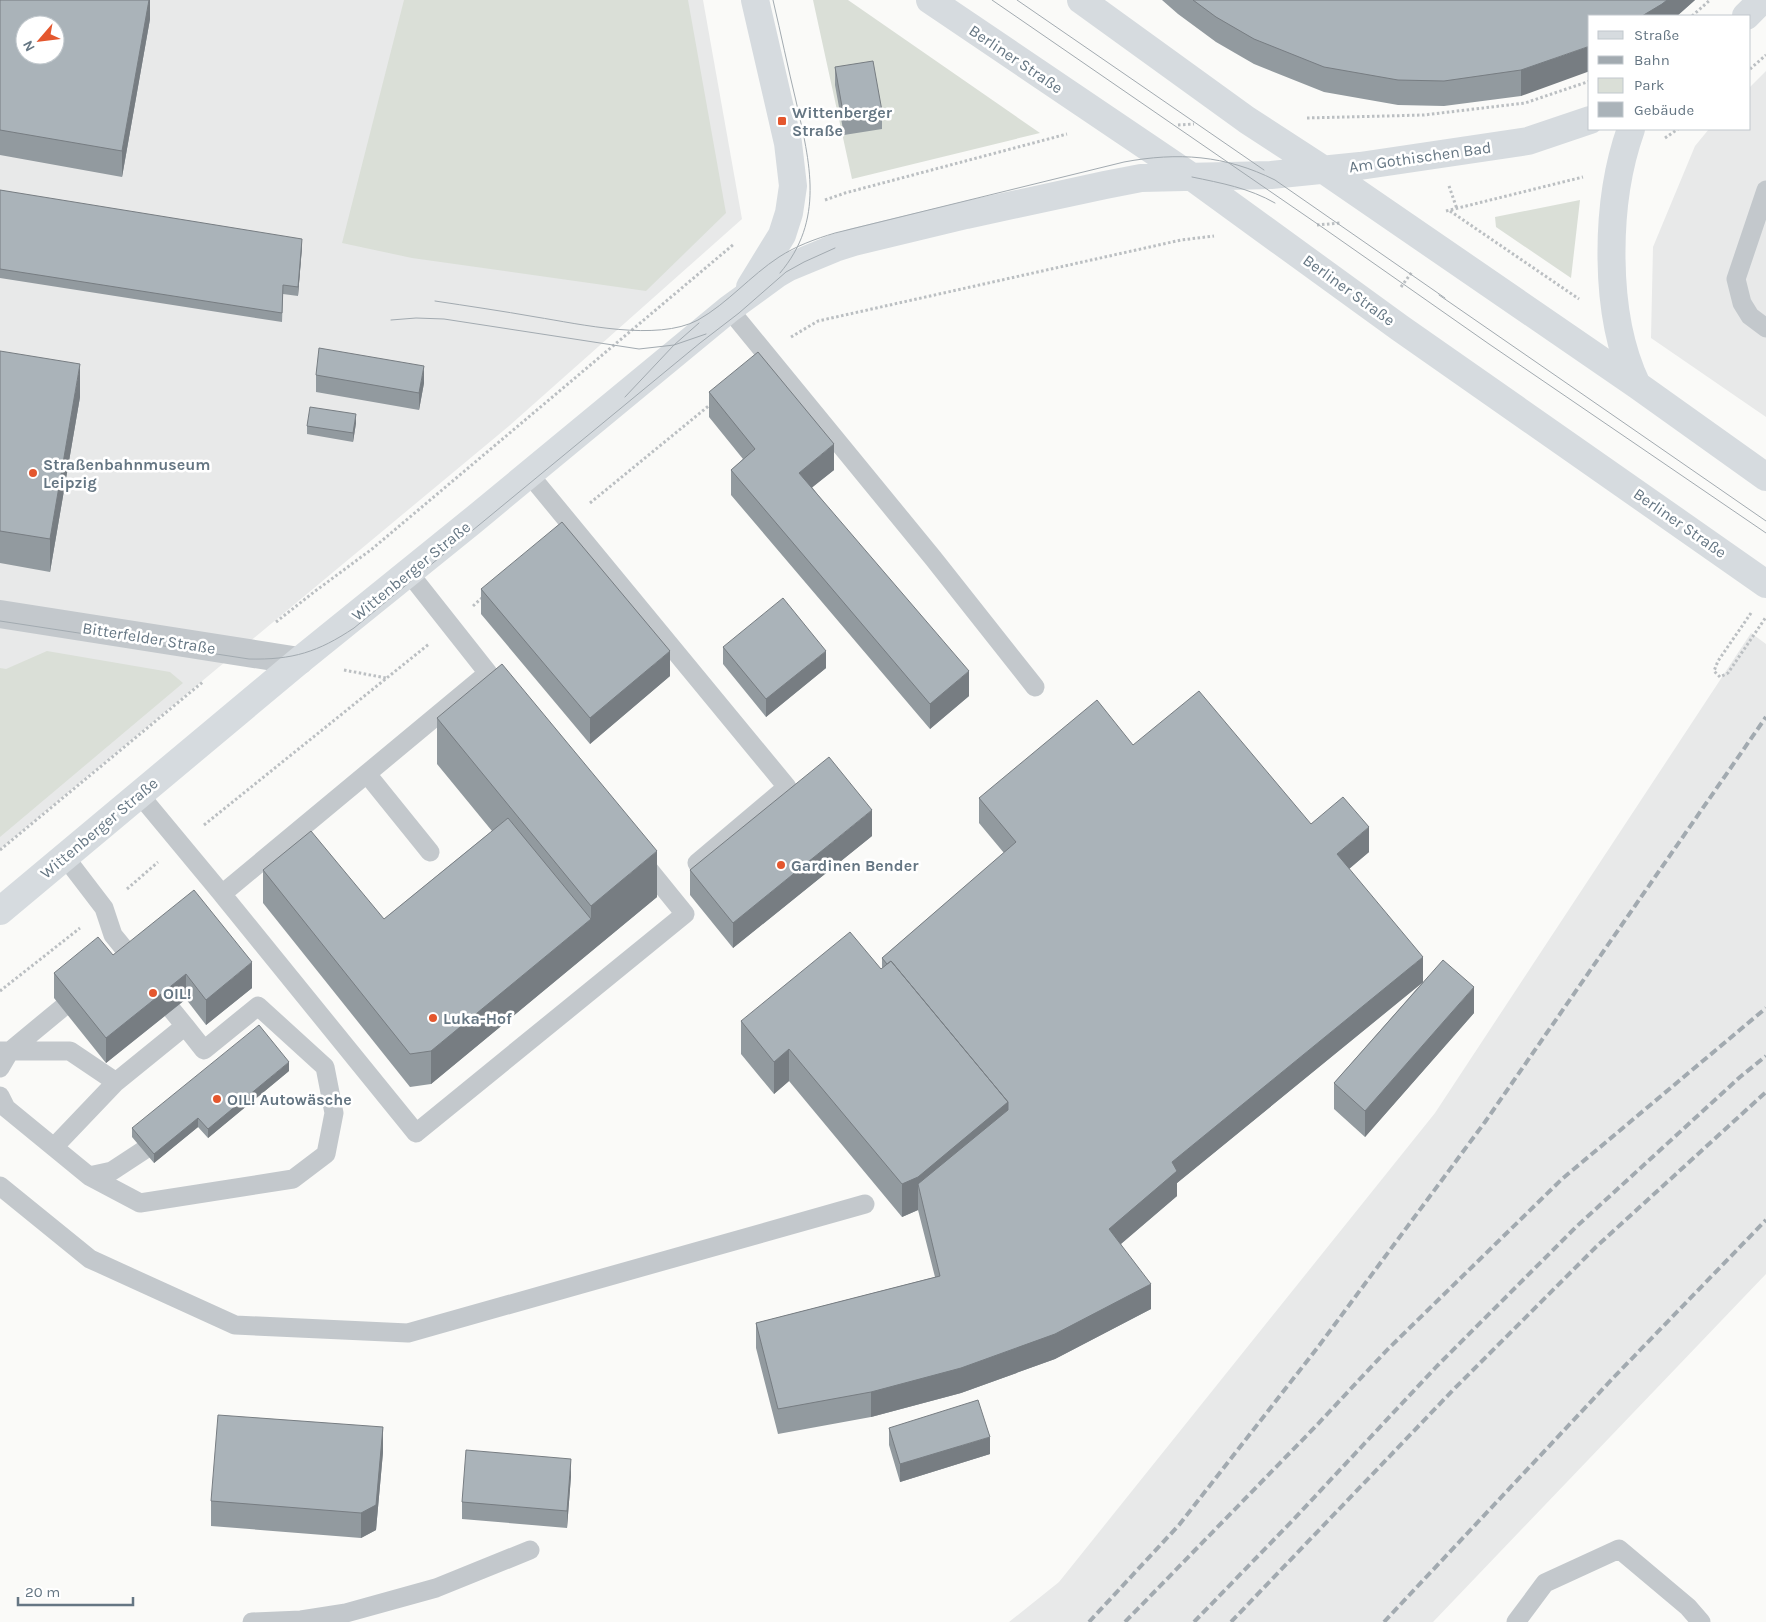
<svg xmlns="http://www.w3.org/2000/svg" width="1766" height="1622" viewBox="0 0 1766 1622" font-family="Karla,sans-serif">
	<rect width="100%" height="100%" fill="#fafaf8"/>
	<path fill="#e8e9e9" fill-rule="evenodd" d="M 0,0 L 703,0 L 742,219 L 509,426 L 0,849 ZM 25,25 L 55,25 L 55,55 L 25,55 Z
		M 1766,71 L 1766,417 L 1651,338 L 1653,247 L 1695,146 L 1709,129 L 1750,129 L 1750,87 Z
		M 1751,633 L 1766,644 L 1766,1274 L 1433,1622 L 1009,1622 L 1059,1582 L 1435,1113 Z"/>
	<path fill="#dadfd7" d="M 404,0 L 688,0 L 726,213 L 646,291 L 412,258 L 342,243 Z
		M 813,0 L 848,0 L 1040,133 L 852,179 Z
		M 1580,200 L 1571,278 L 1496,227 L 1495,217 Z
		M 47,651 L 170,672 L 183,683 L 0,837 L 0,668 L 6,669 Z"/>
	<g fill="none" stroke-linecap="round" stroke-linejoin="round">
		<path stroke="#bbbfc2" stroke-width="3" stroke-dasharray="2.5 2.5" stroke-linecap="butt" d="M 1692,16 L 1710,0
			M 1750,69 L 1766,55
			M 1307,118 L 1424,115 L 1525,103 L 1590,81
			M 1178,125 L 1194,124
			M 1665,138 L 1678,129
			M 1449,186 L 1457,209
			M 825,200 L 845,193 L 1067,134
			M 1446,211 L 1583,177
			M 1450,211 L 1579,299
			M 1317,225 L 1340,223
			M 1401,287 L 1412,272
			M 791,337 L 818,321 L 1181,240 L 1214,236
			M 590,503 L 711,404
			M 473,606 L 484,596
			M 1751,613 L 1718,661 L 1714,671 L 1720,677 L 1728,673 L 1766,617
			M 276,622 L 314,592 L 372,549 L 734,244
			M 344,670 L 386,678
			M 204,825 L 429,644
			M 0,850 L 204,681
			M 127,889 L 158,862
			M 0,991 L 80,928"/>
		<path stroke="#c3c8cc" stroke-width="19" d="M 1766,190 L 1736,279 L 1742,303 L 1750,316 L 1766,328
			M 729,309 L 933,558 L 1035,687
			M 529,474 L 787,787 L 697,863
			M 367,774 L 430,852
			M 139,794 L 222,894 L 488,673 L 409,573
			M 65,857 L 104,908 L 113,935 L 135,962
			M 222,894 L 416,1133 L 685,914 L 642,861
			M 0,1051 L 70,1051 L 116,1082 L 185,1026 L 172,1010
			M 0,1068 L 10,1051 L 62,1008
			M 0,1096 L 6,1108 L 89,1176 L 140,1203 L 293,1179 L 326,1154 L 334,1113 L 325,1067 L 258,1006 L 204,1050 L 185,1026
			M 54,1147 L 116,1082
			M 89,1176 L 112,1171 L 144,1150
			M 0,1186 L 90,1259 L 235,1325 L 408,1333 L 865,1204
			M 252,1622 L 301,1620 L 346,1613 L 436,1588 L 530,1550
			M 1516,1622 L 1545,1583 L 1619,1549 L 1688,1607 L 1701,1622"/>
		<path stroke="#c3c8cc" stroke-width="28" d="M 0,614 L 299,661"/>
		<path stroke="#d6dbdf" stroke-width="28" d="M 930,0 L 1192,177 L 1400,328 L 1766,584
			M 1081,0 L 1247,120 L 1324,170 L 1637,385 L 1766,477
			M 1746,16 L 1762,0
			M 1631,129 C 1605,202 1603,315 1637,385
			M 750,287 L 782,235 L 789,213 L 793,186 L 788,143 L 755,0
			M 0,911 L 299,661 L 471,522 L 729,309 L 777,274 L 789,267 L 835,248 L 854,242 L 966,215 L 1105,185 L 1141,178 L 1271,175 L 1360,166 L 1528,141 L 1590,120"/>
		<path stroke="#a2aab0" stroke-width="1" d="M 773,0 C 781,34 788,68 796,101 C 810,163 825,220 780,273
			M 992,0 L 1319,225 L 1489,344 L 1766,533
			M 1017,0 L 1264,170
			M 1192,177 C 1221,183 1249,188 1275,203
			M 1439,295 L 1766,521
			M 435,301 C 468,306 502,311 536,317 C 580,324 657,342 698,320 C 728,303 750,276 779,257 C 796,246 815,239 835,233 L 1124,162 C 1178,152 1225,155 1275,180 L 1445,298
			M 391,320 L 416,318 L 444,319 L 639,349 L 674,345 L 706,334
			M 625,397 L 674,345 L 699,323
			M 0,621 L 249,659 C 293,660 318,652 354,628 L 700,343 L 739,313 L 786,272 L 804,262 L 835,248"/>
		<path stroke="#a2aab0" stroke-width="4" stroke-dasharray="8 4" stroke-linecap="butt" d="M 1089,1622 L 1179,1525 L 1318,1347 L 1485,1122 L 1766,717
			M 1125,1622 L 1316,1426 L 1388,1349 L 1562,1179 L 1766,1008
			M 1194,1622 L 1293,1520 L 1437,1366 L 1576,1227 L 1740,1077 L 1766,1056
			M 1231,1622 L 1454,1389 L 1597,1246 L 1766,1092
			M 1384,1622 L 1614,1377 L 1766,1220"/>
	</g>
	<path fill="#929a9f" d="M 0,0 L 150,0 L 150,19 L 122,177 L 0,155 Z
		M 1162,0 L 1695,0 L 1677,16 L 1590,16 L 1521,96 L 1444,106 L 1398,105 L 1324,92 L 1254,64 L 1216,42 L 1178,14 Z
		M 835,67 L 882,111 L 882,129 L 844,135 L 835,85 Z
		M 0,190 L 302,247 L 298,296 L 283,294 L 282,322 L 0,278 Z
		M 0,351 L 80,397 L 50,572 L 0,563 Z
		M 316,375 L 424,383 L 419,410 L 316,392 Z
		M 709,392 L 834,470 L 812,487 L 969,696 L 930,729 L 731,495 L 731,470 L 743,459 L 709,417 Z
		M 356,423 L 353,442 L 307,434 L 307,426 Z
		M 481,589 L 670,676 L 590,744 L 481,614 Z
		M 723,647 L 826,668 L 766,717 L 723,664 Z
		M 437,718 L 657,897 L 431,1084 L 410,1087 L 263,903 L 263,870 L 384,919 L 492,831 L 437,764 Z
		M 1133,745 L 1311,824 L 1369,852 L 1349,869 L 1423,982 L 1474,1013 L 1365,1137 L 1334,1109 L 1334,1083 L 1422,983 L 1177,1183 L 1177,1196 L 1121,1244 L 1151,1309 L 1055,1359 L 961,1393 L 871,1417 L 778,1434 L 756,1348 L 756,1323 L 935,1277 L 918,1210 L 902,1217 L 789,1081 L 774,1094 L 741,1054 L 741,1021 L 881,969 L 882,968 L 882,958 L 1004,853 L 979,823 L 979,798 Z
		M 872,836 L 733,948 L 690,895 L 690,870 Z
		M 113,955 L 252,988 L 206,1025 L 186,999 L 106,1063 L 54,998 L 54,973 Z
		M 289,1071 L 208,1138 L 198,1127 L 154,1163 L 132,1137 L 132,1128 Z
		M 889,1428 L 990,1454 L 900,1482 L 889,1445 Z
		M 383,1452 L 376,1530 L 361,1538 L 211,1526 L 211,1501 Z
		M 571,1476 L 567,1528 L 462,1519 L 462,1502 Z"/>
	<path fill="#777d82" d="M 149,0 L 150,0 L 150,19 L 122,177 L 122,151 Z
		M 1667,0 L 1695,0 L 1677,16 L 1642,16 Z
		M 1590,46 L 1590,71 L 1521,96 L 1521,70 Z
		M 302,239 L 302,247 L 298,296 L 298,287 Z
		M 80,364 L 80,397 L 50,572 L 50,539 Z
		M 424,366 L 424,383 L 419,410 L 419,393 Z
		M 356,414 L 356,423 L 353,442 L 353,433 Z
		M 834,444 L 834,470 L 799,498 L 799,473 Z
		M 670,651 L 670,676 L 590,744 L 590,718 Z
		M 826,651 L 826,668 L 766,717 L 766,699 Z
		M 969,671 L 969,696 L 930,729 L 930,704 Z
		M 872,810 L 872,836 L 733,948 L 733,923 Z
		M 1369,827 L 1369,852 L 1337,879 L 1337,854 Z
		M 657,851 L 657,897 L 431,1084 L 431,1051 L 591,919 L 591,906 Z
		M 1423,957 L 1423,982 L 1177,1183 L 1177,1196 L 1109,1254 L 1109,1229 L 1172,1162 Z
		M 252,962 L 252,988 L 206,1025 L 206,1000 Z
		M 186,974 L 186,999 L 106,1063 L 106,1038 Z
		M 1474,987 L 1474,1013 L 1365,1137 L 1365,1111 Z
		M 789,1049 L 789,1081 L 774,1094 L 774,1062 Z
		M 289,1062 L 289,1071 L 208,1138 L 208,1129 Z
		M 1008,1102 L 1008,1135 L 918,1184 L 918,1210 L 902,1217 L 902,1184 Z
		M 198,1118 L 198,1127 L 154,1163 L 154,1154 Z
		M 1151,1284 L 1151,1309 L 1055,1359 L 961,1393 L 871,1417 L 871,1392 Z
		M 383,1427 L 383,1452 L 376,1530 L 361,1538 L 361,1513 Z
		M 990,1437 L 990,1454 L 900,1482 L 900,1464 Z
		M 571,1459 L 571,1476 L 567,1528 L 567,1511 Z"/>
	<path fill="#aab3b9" stroke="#777d82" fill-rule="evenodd" d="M 0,0 L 149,0 L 122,151 L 0,130 ZM 25,25 L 55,25 L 55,55 L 25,55 Z
		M 1193,0 L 1667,0 L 1662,4 L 1642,16 L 1590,16 L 1590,46 L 1521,70 L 1444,81 L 1398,80 L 1324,67 L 1254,39 L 1216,17 Z
		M 873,61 L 882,111 L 844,118 L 835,67 Z
		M 0,190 L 302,239 L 298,287 L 283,285 L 282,313 L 0,269 Z
		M 319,348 L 424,366 L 419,393 L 316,375 Z
		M 0,351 L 80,364 L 50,539 L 0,531 Z
		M 758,352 L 834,444 L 799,473 L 969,671 L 930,704 L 731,470 L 755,449 L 709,392 Z
		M 310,407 L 356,414 L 353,433 L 307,426 Z
		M 562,522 L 670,651 L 590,718 L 481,589 Z
		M 783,598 L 826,651 L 766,699 L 723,647 Z
		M 502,664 L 657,851 L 591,906 L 437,718 Z
		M 1199,691 L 1311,824 L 1343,797 L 1369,827 L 1337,854 L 1423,957 L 1172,1162 L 1177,1171 L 1109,1229 L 1151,1284 L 1055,1334 L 961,1368 L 871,1392 L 778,1409 L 756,1323 L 940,1276 L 918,1184 L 1008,1110 L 1008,1102 L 891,961 L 887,964 L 882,958 L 1016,842 L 979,798 L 1097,700 L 1133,745 Z
		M 829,757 L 872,810 L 733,923 L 690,870 Z
		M 508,818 L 591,919 L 431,1051 L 410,1054 L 263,870 L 311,831 L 384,919 Z
		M 194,890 L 252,962 L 206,1000 L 186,974 L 106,1038 L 54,973 L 98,937 L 113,955 Z
		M 850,932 L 881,969 L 891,961 L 1008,1102 L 918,1177 L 902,1184 L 789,1049 L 774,1062 L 741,1021 Z
		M 1443,960 L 1474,987 L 1365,1111 L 1334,1083 Z
		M 259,1025 L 289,1062 L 208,1129 L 198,1118 L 154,1154 L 132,1128 Z
		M 978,1400 L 990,1437 L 900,1464 L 889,1428 Z
		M 218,1415 L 383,1427 L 376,1505 L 361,1513 L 211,1501 Z
		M 466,1450 L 571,1459 L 567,1511 L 462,1502 Z"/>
	<g fill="#e4572e" stroke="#fff" stroke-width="2">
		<rect x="777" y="116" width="10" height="10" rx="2.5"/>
		<circle cx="33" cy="473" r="5"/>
		<circle cx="781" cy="865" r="5"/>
		<circle cx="153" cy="993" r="5"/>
		<circle cx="433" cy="1018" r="5"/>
		<circle cx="217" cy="1099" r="5"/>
	</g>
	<g text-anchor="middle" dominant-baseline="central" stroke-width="5" stroke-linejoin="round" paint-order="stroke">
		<g font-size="16" fill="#657683" stroke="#fff">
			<text transform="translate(1016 59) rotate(34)">Berliner Straße</text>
			<text transform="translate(1420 157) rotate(-8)">Am Gothischen Bad</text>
			<text transform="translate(1349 290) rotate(36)">Berliner Straße</text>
			<text transform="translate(1680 523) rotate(35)">Berliner Straße</text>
			<text transform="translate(411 571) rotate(-39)">Wittenberger Straße</text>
			<text transform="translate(149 638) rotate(9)">Bitterfelder Straße</text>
			<text transform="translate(99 828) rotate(-40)">Wittenberger Straße</text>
		</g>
		<g font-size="16" font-weight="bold" fill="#657683" stroke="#fff" text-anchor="start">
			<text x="792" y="112">Wittenberger<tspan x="792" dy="18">Straße</tspan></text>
			<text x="43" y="464">Straßenbahnmuseum<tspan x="43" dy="18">Leipzig</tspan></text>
			<text x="791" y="865">Gardinen Bender</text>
			<text x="163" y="993">OIL!</text>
			<text x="443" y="1018">Luka-Hof</text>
			<text x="227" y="1099">OIL! Autowäsche</text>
		</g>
	</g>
	<rect x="1588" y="15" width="162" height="115" fill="#ffffff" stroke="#c1c8cd"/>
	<rect x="1598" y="31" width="25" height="8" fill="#d6dbdf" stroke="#c1c8cd"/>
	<text x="1634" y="40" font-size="15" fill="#657683">Straße</text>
	<rect x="1598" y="56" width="25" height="8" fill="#a2aab0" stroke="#c1c8cd"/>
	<text x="1634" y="65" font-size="15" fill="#657683">Bahn</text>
	<rect x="1598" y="78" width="25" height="15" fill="#dadfd7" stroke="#c1c8cd"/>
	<text x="1634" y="90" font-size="15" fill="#657683">Park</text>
	<rect x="1598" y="102" width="25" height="15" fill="#aab3b9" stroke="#c1c8cd"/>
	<text x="1634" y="115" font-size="15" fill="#657683">Gebäude</text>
	<g transform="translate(40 40) rotate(242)"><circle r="24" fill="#ffffff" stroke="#c1c8cd"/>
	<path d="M0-4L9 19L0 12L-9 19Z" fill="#e4572e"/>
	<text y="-8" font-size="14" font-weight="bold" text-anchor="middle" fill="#657683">N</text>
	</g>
	<path d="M18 1597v8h115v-8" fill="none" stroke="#657683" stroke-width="2.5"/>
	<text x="25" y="1597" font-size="15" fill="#657683" stroke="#ffffff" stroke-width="4" paint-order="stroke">20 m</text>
</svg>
